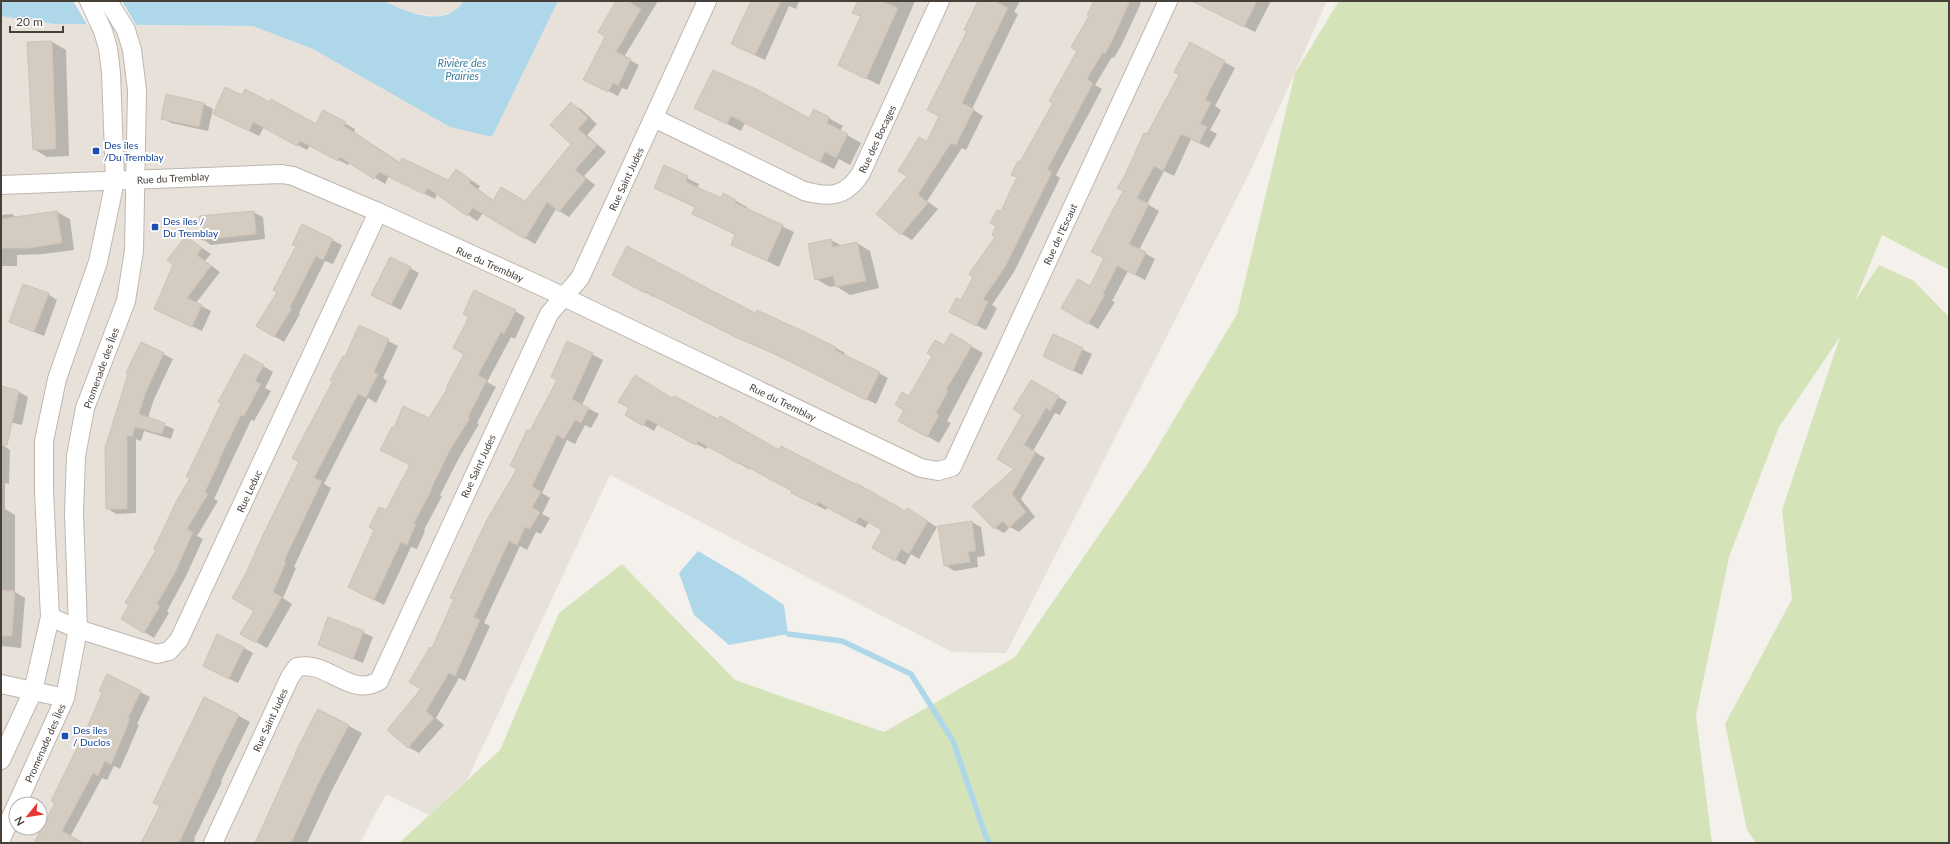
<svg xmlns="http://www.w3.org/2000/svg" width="1950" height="844" viewBox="0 0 1950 844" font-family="Lato,sans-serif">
	<rect width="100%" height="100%" fill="#f4f0eb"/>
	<path fill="#e7e1da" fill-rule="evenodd" d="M 383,1 L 464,1 L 455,11 L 437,17 L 410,12 Z
		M 558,1 L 1327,1 L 1251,170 L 1006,653 L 952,652 L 610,475 L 467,780 L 429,815 L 386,794 L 360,843 L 1,843 L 1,16 L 55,24 L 253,26 L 313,49 L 450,127 L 492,137 ZM 16,804 L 40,804 L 40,828 L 16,828 Z"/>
	<path fill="#d5e4b8" d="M 1339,1 L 1949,1 L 1949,270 L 1882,235 L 1855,301 L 1879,265 L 1914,281 L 1949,317 L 1949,843 L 1756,843 L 1747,830 L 1725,724 L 1792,599 L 1782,510 L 1840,337 L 1779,427 L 1729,557 L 1696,715 L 1712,843 L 399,843 L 500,750 L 559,613 L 622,564 L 735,680 L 884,732 L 1015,657 L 1147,465 L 1237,314 L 1295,73 Z"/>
	<path fill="#aed8ea" d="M 1,1 L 383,1 C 403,9 435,26 455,10 C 459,8 461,4 464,1 L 558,1 L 492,137 L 450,127 L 313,49 L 253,26 L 55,24 L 1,16 Z
		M 698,551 L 742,577 L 784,605 L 788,634 L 729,645 L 694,615 L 679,573 Z"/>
	<path fill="#f4f0eb" d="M 73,1 L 122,1 L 137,27 L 88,26 Z"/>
	<path fill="#0003" d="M 617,1 L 661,1 L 660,3 L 658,1 L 624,57 L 639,65 L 627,90 L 622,88 L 618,96 L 594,84 Z
		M 752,1 L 799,1 L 796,9 L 789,6 L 765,60 L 741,49 Z
		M 859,1 L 915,1 L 879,85 L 839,64 L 861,17 L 854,12 Z
		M 979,1 L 1020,1 L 1014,12 L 1018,14 L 972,109 L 983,116 L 966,150 L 962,148 L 927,201 L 938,209 L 912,240 L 902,234 L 877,214 L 908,176 L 940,116 L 968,31 Z
		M 1095,1 L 1138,1 L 1141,3 L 1122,44 L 1114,58 L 1112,57 L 1095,85 L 1102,89 L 1056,175 L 1060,178 L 1014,272 L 992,305 L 997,308 L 986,330 L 959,317 L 962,302 L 996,237 L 1001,213 L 1018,177 L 1012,174 L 1021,163 L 1054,102 L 1079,50 Z
		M 1204,1 L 1271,1 L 1255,32 L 1213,11 Z
		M 52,42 L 66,50 L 69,156 L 47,157 L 34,149 L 28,43 Z
		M 1190,43 L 1235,68 L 1215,106 L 1221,110 L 1210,130 L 1217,134 L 1209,148 L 1191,139 L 1174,176 L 1164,171 L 1147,204 L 1159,211 L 1139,250 L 1155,259 L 1145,280 L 1128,271 L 1112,301 L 1115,302 L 1098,329 L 1062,307 L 1090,288 L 1105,258 L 1125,191 L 1148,136 L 1180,74 Z
		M 167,96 L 204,104 L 213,109 L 208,131 L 171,123 L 162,118 Z
		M 243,96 L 317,125 L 324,112 L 355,129 L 354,132 L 401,163 L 448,182 L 456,170 L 480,186 L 478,189 L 494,201 L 525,202 L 572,144 L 571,104 L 581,109 L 597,124 L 587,135 L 606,152 L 584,176 L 595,185 L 569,217 L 556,209 L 535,244 L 483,213 L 477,221 L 437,193 L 435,199 L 389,176 L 385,184 L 350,162 L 348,165 L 310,145 L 307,150 L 264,127 L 259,136 L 214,114 Z
		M 696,108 L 810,119 L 814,110 L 843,126 L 840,131 L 861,143 L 850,165 L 839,159 L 834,169 L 745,123 L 741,131 Z
		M 664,167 L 699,184 L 697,188 L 721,200 L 736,201 L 747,207 L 746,210 L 794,232 L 779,267 L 732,244 L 736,235 L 693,213 L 696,208 L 655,188 Z
		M 57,212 L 70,219 L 74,250 L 43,254 L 17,255 L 17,266 L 1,266 L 1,215 L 12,214 L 17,218 Z
		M 253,212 L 263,217 L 265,239 L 211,245 L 202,239 Z
		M 303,225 L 342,245 L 333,264 L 325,261 L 299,313 L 300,314 L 284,342 L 257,326 L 278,292 L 297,246 Z
		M 186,237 L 211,254 L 205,261 L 220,272 L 196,303 L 211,311 L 202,331 L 155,309 Z
		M 831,240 L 842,246 L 857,243 L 870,251 L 879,288 L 850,295 L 836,286 L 830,287 L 816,279 Z
		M 410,268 L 419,273 L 401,310 L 381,300 Z
		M 613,274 L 756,314 L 792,327 L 836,348 L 845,353 L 844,355 L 888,378 L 876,404 L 785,359 L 745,341 L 655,296 L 654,297 Z
		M 48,294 L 57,300 L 44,336 L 10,322 Z
		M 515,311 L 525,317 L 515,339 L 511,337 L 487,382 L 496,387 L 477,423 L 479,424 L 459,458 L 440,495 L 442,496 L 424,530 L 425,531 L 417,549 L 411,547 L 384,605 L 349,587 L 411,465 L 394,429 L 429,419 Z
		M 360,327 L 398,346 L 383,378 L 387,381 L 376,403 L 368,398 L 324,484 L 331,488 L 294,567 L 296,568 L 283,598 L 292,604 L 267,648 L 242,634 L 255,610 L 247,573 L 301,462 Z
		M 951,335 L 983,353 L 947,421 L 951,423 L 939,443 L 899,420 L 909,397 Z
		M 1054,336 L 1092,354 L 1082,375 L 1044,356 Z
		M 568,342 L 603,360 L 582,405 L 599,414 L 591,428 L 585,425 L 575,444 L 567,440 L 542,493 L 550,498 L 542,514 L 550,518 L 541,534 L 536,532 L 527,550 L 520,546 L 484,623 L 490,626 L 465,681 L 459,678 L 436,718 L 444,725 L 419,753 L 408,747 L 432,650 L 518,469 L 530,433 L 558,380 Z
		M 141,343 L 173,359 L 154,399 L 148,418 L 174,429 L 171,439 L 144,431 L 141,441 L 136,439 L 136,513 L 116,514 L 107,508 Z
		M 263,366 L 273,372 L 265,388 L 271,391 L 254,421 L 251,420 L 214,499 L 218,501 L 197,536 L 203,539 L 186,576 L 167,611 L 169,613 L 154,638 L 122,618 Z
		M 1031,381 L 1067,402 L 1060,415 L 1055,413 L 1033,451 L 1045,458 L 1021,499 L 1035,517 L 1019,532 L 1010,527 L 1004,533 L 995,528 L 1016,469 L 1024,414 Z
		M 1,387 L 19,392 L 28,397 L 22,425 L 1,420 Z
		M 673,399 L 905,513 L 907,509 L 937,527 L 919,559 L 911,554 L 905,565 L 873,547 L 883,530 L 869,522 L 865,528 L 828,507 L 826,510 L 802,498 L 793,491 L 750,468 L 749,469 L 708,446 L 706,449 L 658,424 L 654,431 L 627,415 Z
		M 1,444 L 10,450 L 9,484 L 5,483 L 5,509 L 15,515 L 15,592 L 25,598 L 21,648 L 1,646 Z
		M 972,522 L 981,527 L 985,556 L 977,557 L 978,567 L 954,571 L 945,565 Z
		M 329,618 L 373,637 L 363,663 L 319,645 Z
		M 244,648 L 253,653 L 238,683 L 204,666 Z
		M 108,676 L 150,697 L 137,724 L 139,725 L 120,769 L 114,766 L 107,780 L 102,778 L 70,837 L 74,843 L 35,843 L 57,803 L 103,692 Z
		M 205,698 L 250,722 L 221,781 L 222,782 L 194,839 L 195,839 L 194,843 L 142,843 L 161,806 Z
		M 319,710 L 362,733 L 332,790 L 307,843 L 256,843 Z"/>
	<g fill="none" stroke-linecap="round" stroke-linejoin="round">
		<path stroke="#aed8ea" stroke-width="5.5" d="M 788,634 L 842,641 L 911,674 L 953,741 L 986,837 L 990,843"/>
	</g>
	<path fill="#d4cbc1" stroke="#cfc2b5" d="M 616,1 L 628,1 L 641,9 L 616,52 L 631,59 L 618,86 L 613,83 L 608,92 L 583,80 L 605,37 L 598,32 Z
		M 751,1 L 781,1 L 755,55 L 731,44 Z
		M 858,1 L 882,1 L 898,8 L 866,79 L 838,65 L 861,16 L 852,13 Z
		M 978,1 L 995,1 L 1008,8 L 962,103 L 974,109 L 956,145 L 951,143 L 918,194 L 928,203 L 901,235 L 876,214 L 907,176 L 898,171 L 919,137 L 927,142 L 939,116 L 927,110 L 967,31 L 964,30 Z
		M 1094,1 L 1130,1 L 1113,39 L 1105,54 L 1103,52 L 1087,79 L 1093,83 L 1047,170 L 1052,172 L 1005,267 L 983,299 L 988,302 L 976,326 L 949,312 L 956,298 L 961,300 L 973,277 L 969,274 L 995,237 L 992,235 L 996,226 L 990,223 L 997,210 L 1001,211 L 1017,177 L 1011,175 L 1018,161 L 1020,162 L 1053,103 L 1049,101 L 1077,51 L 1071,47 L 1089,16 L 1087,15 Z
		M 1192,1 L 1257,1 L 1244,27 Z
		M 52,41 L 56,149 L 33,150 L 27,42 Z
		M 1190,42 L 1225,61 L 1205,100 L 1211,103 L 1200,124 L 1207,127 L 1199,143 L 1181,134 L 1163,171 L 1154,166 L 1137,198 L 1149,204 L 1129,244 L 1146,252 L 1135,275 L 1117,266 L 1103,294 L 1105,295 L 1088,324 L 1061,308 L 1078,279 L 1090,286 L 1104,258 L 1091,252 L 1123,191 L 1117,188 L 1125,175 L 1144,133 L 1147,134 L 1179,75 L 1174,72 Z
		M 713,70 L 758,90 L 809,118 L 814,109 L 829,117 L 827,123 L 848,134 L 836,158 L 825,152 L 820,162 L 731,116 L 727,124 L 694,108 Z
		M 225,87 L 242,95 L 245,89 L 270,102 L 271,99 L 316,124 L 323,110 L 346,122 L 344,126 L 400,163 L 402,158 L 448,180 L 456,169 L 471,180 L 469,183 L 493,201 L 501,187 L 525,201 L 571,144 L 550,125 L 571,102 L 588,118 L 578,129 L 597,145 L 575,170 L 586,179 L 559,212 L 547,202 L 525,239 L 473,208 L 467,216 L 428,188 L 424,194 L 379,172 L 374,179 L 340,157 L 338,161 L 300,141 L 297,146 L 253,122 L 249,131 L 213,114 Z
		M 166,94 L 204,103 L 199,127 L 161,119 Z
		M 664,165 L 688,176 L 686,182 L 721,198 L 723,193 L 736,200 L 735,203 L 783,225 L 767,261 L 731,245 L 735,234 L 692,214 L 695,207 L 654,188 Z
		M 57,211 L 62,243 L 30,248 L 1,248 L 1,219 Z
		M 254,211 L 256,234 L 201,240 L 199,216 Z
		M 302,224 L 333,239 L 323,260 L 316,256 L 290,307 L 292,308 L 274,337 L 256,326 L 277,292 L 273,290 L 296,246 L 292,245 Z
		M 186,236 L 202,248 L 197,255 L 211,266 L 187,298 L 202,305 L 192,327 L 154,309 L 173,265 L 167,260 Z
		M 831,239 L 833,247 L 857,242 L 866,281 L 836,287 L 833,276 L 815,280 L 808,244 Z
		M 627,246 L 755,313 L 757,310 L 792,326 L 836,347 L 835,350 L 880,372 L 866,400 L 775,354 L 735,337 L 646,292 L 645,293 L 612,275 Z
		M 390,257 L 411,267 L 391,305 L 371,295 Z
		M 23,284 L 49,293 L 34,332 L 9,322 Z
		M 474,290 L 516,310 L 504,334 L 501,332 L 478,375 L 487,380 L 468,417 L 470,418 L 449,452 L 431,489 L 432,489 L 414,523 L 416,524 L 407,545 L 401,542 L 374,600 L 348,587 L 374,530 L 369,527 L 379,507 L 386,510 L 410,465 L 380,450 L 392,427 L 394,428 L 403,406 L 429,418 L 447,389 L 446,388 L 464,354 L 453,348 L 469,317 L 463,314 Z
		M 359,325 L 389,339 L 374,372 L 378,374 L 366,398 L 358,394 L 314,478 L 322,481 L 284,561 L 286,562 L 273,592 L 282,597 L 256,643 L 240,634 L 254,611 L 232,598 L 246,573 L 263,535 L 299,462 L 292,458 L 333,381 L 330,380 L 343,356 L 345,357 Z
		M 951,333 L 972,346 L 946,390 L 948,391 L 936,413 L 939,415 L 927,437 L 898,421 L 904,410 L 895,405 L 902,392 L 909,396 L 932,356 L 927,353 L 935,340 L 944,345 Z
		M 1053,334 L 1083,348 L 1073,371 L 1043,356 Z
		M 567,341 L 593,353 L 572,399 L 589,408 L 581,423 L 575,420 L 564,439 L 557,435 L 532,486 L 541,492 L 532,507 L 540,512 L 530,529 L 525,527 L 517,545 L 509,541 L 474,617 L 480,620 L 455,676 L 449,673 L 426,711 L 434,718 L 408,748 L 387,730 L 421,689 L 409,682 L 430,647 L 432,648 L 454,599 L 450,598 L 474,547 L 488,518 L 517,469 L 510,466 L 527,430 L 530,431 L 557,380 L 551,377 Z
		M 141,342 L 164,353 L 145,394 L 139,414 L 165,423 L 162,434 L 135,427 L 132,437 L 127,435 L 127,509 L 106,509 L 105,448 L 128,374 L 126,373 Z
		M 244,354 L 264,365 L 255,381 L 261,384 L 244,416 L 241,415 L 219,460 L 220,460 L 205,492 L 208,494 L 187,529 L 193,532 L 176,571 L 157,604 L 160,606 L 144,633 L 121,619 L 129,605 L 125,603 L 156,550 L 154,549 L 176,502 L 190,478 L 186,477 L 221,404 L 218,402 Z
		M 635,375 L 672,398 L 674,396 L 718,419 L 720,416 L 779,450 L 781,446 L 855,484 L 856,483 L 905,511 L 907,508 L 928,521 L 909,554 L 901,549 L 895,561 L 872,548 L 882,530 L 859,517 L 855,523 L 818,502 L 816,505 L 791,493 L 792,491 L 740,463 L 739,464 L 698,441 L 696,445 L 647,419 L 643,426 L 625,415 L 629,408 L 618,402 Z
		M 1031,380 L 1059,396 L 1050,411 L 1046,408 L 1024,445 L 1036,452 L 1012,494 L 1026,512 L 1009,528 L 1003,521 L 994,529 L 972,506 L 1014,469 L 997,459 L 1022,415 L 1013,409 Z
		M 1,386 L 19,391 L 7,445 L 1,445 Z
		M 972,521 L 976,551 L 968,552 L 970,562 L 944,566 L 938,526 Z
		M 1,590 L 15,591 L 12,636 L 1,636 Z
		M 328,617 L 364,631 L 353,659 L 318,645 Z
		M 217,634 L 244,647 L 229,679 L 203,666 Z
		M 107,674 L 141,691 L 128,718 L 130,719 L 111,765 L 105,761 L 98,776 L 93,773 L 62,831 L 83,843 L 34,843 L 55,803 L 51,801 L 86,730 L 102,693 L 99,691 Z
		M 204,697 L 239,715 L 210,774 L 211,774 L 179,843 L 141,843 L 160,806 L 153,803 Z
		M 318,709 L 349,725 L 319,782 L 291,843 L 255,843 L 296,753 L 295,753 Z"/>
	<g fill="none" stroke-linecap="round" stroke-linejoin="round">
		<defs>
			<path id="minor" d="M 654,118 L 804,191 C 830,198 846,197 861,173 L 940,1
				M 1,185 L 282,174 L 293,176 L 378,212 L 543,287 L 921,468 L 938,471 L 952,467 L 1168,1
				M 50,617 L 78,629 L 157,654 L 169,651 L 179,640 L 378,212
				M 1,684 L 65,698
				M 1,760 L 33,691 L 50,617 L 44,492 L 44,441 L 57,379 L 98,262 L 115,181 L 111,73 L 108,48 L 103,31 L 89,1
				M 17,804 L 65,698 L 78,629 L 74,513 L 76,456 L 85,408 L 126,301 L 134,251 L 137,90 L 132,50 L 126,30 L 108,1
				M 1,839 L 16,806
				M 213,843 L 290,677 L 297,667 C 328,660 349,698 379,681 L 549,314 L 580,278 L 707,1"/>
		</defs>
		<use href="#minor" stroke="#bfb7ae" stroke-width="20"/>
		<use href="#minor" stroke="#fff" stroke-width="18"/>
	</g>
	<g fill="#1a4fb4" stroke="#fff" stroke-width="1.5">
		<rect x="92" y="147" width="8" height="8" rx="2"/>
		<rect x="151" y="223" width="8" height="8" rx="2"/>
		<rect x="61" y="732" width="8" height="8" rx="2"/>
	</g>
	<g text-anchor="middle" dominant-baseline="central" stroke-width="4" stroke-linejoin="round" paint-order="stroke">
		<g font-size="10" fill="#474039" stroke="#fff">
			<text transform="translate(877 139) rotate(-65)">Rue des Bocages</text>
			<text transform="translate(173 178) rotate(-3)">Rue du Tremblay</text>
			<text transform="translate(626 179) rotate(-65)">Rue Saint Judes</text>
			<text transform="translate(1060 234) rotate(-65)">Rue de l'Escaut</text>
			<text transform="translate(490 264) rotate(24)">Rue du Tremblay</text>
			<text transform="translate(101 368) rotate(-70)">Promenade des Îles</text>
			<text transform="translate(783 402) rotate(26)">Rue du Tremblay</text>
			<text transform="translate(478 466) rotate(-65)">Rue Saint Judes</text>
			<text transform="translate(249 491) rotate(-65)">Rue Leduc</text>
			<text transform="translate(270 720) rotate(-65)">Rue Saint Judes</text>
			<text transform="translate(45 743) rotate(-66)">Promenade des Îles</text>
		</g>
		<g font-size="10" fill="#164399" stroke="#fff" text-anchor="start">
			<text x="104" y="145">Des îles<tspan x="104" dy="12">/Du Tremblay</tspan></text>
			<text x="163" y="221">Des îles /<tspan x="163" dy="12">Du Tremblay</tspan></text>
			<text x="73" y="730">Des îles<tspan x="73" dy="12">/ Duclos</tspan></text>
		</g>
		<g font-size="11" font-style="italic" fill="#387c9a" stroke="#fff">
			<text x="462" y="62">Rivière des<tspan x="462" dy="13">Prairies</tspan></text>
		</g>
	</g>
	<rect width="1950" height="844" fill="none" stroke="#474039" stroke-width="4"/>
	<g transform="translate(28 816) rotate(240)"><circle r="19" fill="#ffffff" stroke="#b5b3b0"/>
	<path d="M0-3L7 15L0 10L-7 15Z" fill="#e53831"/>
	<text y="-6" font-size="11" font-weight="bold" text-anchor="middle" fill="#474039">N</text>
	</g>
	<path d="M10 26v6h53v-6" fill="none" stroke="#474039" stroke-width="2"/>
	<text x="16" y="26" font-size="12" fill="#474039" stroke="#ffffff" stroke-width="3" paint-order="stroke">20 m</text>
</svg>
